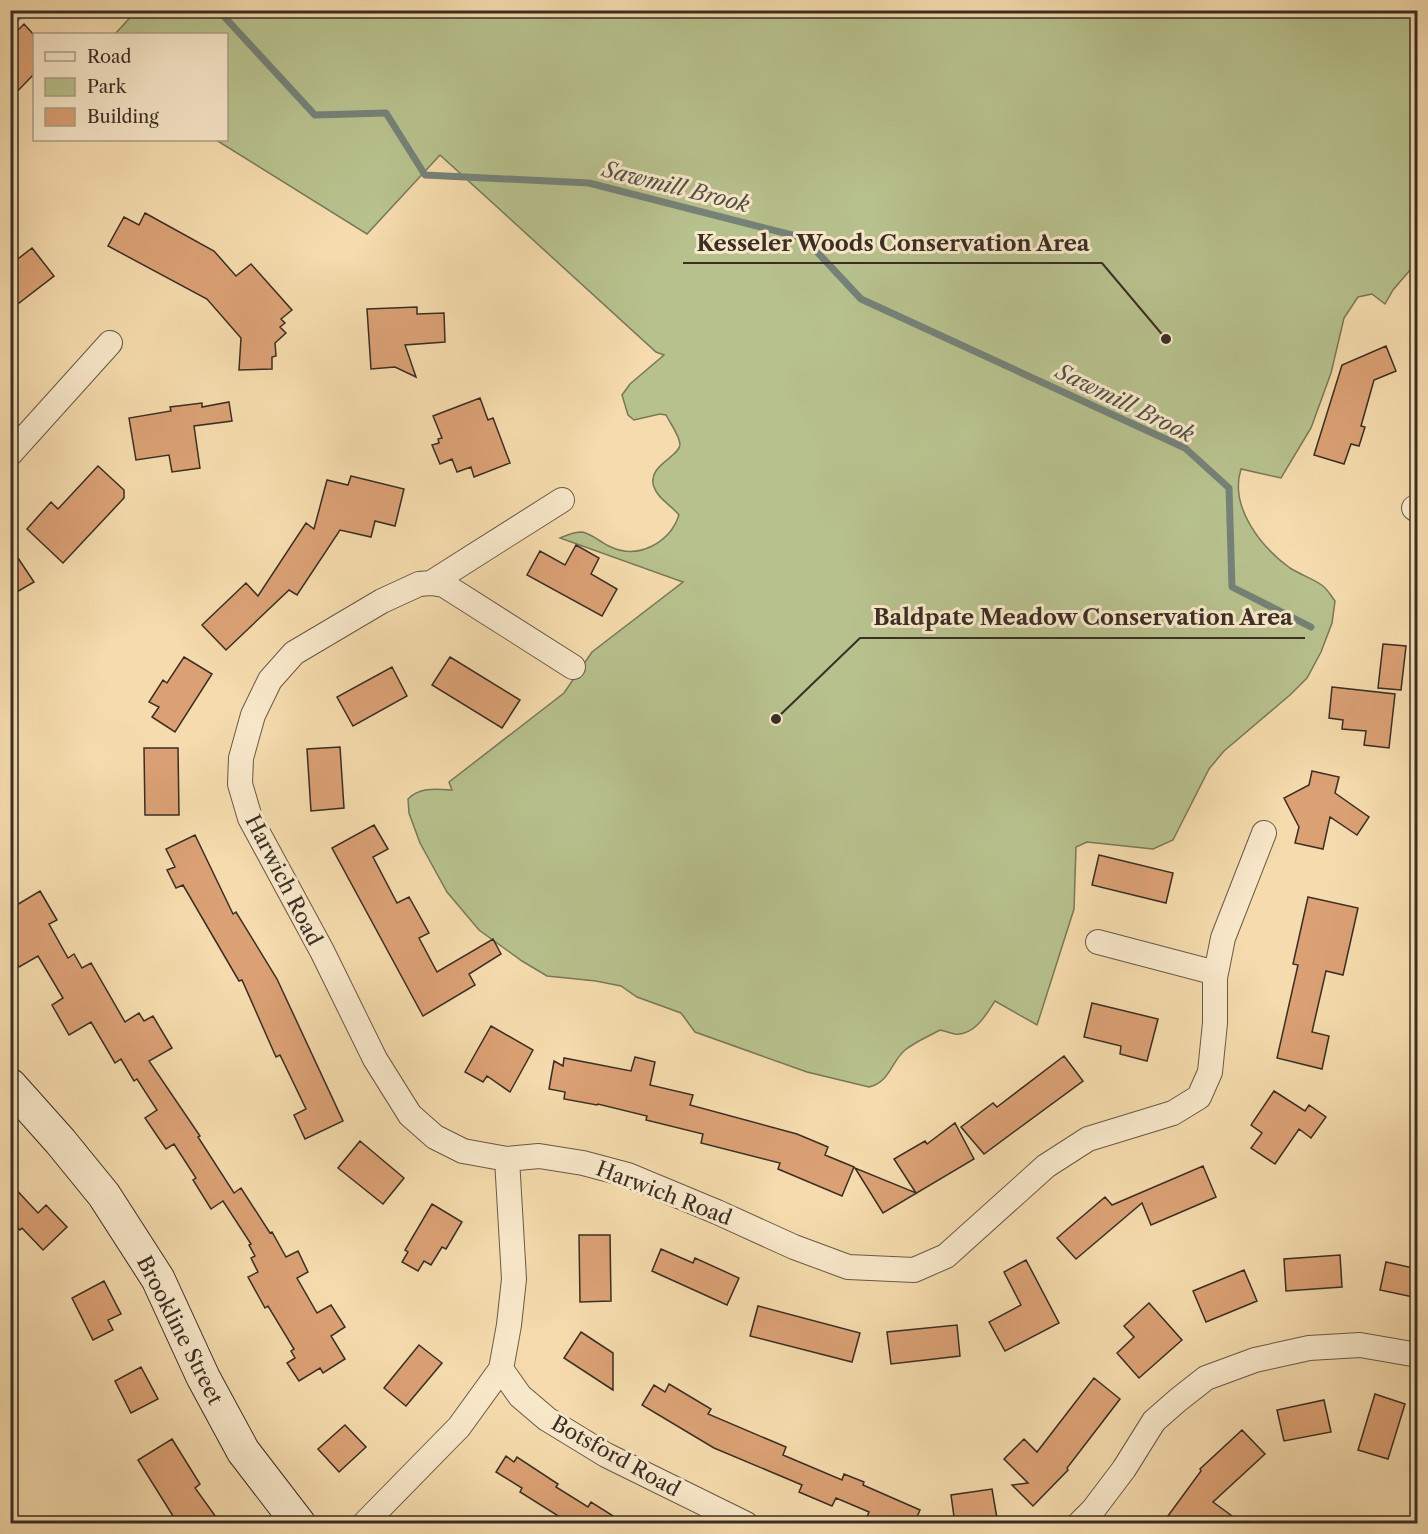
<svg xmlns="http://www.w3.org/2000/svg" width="1428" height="1534" viewBox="0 0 1428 1534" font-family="'Libre Caslon Text',serif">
	<rect width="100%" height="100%" fill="#f5dbad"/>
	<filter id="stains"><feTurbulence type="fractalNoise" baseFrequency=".00333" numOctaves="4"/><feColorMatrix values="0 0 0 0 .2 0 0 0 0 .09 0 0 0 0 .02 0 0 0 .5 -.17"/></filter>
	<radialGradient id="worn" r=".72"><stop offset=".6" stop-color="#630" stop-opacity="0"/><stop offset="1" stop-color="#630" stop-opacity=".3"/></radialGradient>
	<path fill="#b7c18d" stroke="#787859" stroke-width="1.5" d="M 137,10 L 1417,11 L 1417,262 L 1393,290 L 1385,304 L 1372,294 L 1358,297 L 1344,318 L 1331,373 L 1311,428 L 1281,478 L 1241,469 C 1229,507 1261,547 1290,568 C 1301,575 1314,579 1323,586 C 1328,590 1331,596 1335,601 L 1332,623 L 1321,652 L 1307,678 L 1290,695 L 1224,751 L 1209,769 L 1173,840 L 1153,849 L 1087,842 L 1076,847 L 1074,909 L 1037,1025 L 995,1001 C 986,1015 974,1036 955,1034 C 950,1033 945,1031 940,1030 C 929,1036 915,1042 905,1050 C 891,1062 890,1082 869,1087 L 807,1072 L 695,1032 L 681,1013 L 637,997 L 621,986 L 596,981 L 547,976 L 522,961 L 479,930 L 447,892 L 420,843 L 409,813 L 408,799 C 420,787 435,789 452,790 L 449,782 L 564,693 L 592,652 L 683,582 L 560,538 C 567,535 573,532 582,532 C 593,534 601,543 611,547 C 639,560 670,542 679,515 C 671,505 658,499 654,487 C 646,466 679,457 680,445 C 680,436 670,423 666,415 L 660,414 L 634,420 L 628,415 L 622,395 L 630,384 L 664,355 L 656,352 L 440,155 L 367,234 L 216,140 L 226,140 L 226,34 L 115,34 Z"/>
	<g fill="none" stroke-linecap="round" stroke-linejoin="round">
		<path stroke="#758278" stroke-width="7" d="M 218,10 L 315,115 L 386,113 L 425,175 L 589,183 L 804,238 L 861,299 L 1185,448 L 1229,488 L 1232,587 L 1311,627
			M 10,23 L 27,10"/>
	</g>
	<path fill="#dba175" stroke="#3a2e25" stroke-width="1.5" d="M 24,24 L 34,35 L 34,74 L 10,99 L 10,38 Z
		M 145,213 L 214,251 L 236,276 L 251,264 L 292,310 L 281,319 L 285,323 L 280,327 L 286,333 L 275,343 L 276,356 L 272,357 L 272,369 L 239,370 L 241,338 L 207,299 L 108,246 L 124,217 L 139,225 Z
		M 32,248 L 54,276 L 10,310 L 10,265 Z
		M 417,307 L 417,314 L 444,313 L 445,342 L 405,345 L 416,377 L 395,367 L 371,369 L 367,309 Z
		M 1386,346 L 1396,371 L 1374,380 L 1361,426 L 1365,427 L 1359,446 L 1351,444 L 1344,464 L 1314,455 L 1342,365 Z
		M 480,398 L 488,420 L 493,418 L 510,463 L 474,477 L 471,467 L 457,472 L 452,459 L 440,464 L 432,445 L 439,443 L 438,439 L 442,438 L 433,416 Z
		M 229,402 L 232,421 L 194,426 L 200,468 L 172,472 L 169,455 L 136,460 L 129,418 L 171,411 L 170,407 L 202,403 L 202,407 Z
		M 98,466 L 124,490 L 124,498 L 63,563 L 27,529 L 51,502 L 58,509 Z
		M 351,476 L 404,489 L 395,526 L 375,521 L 371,537 L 340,530 L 297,595 L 289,590 L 226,650 L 202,625 L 246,583 L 258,596 L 306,523 L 314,529 L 327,480 L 348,485 Z
		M 576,545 L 599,558 L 591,574 L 617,589 L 602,616 L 527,575 L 540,551 L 565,565 Z
		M 10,546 L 34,582 L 10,596 Z
		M 1383,644 L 1406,646 L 1401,690 L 1378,688 Z
		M 184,657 L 212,674 L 175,732 L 152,717 L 159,707 L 149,702 L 163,680 L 167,683 Z
		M 450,657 L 520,700 L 502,728 L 432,685 Z
		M 392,667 L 407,696 L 353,726 L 337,697 Z
		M 1332,687 L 1395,694 L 1389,748 L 1364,745 L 1366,731 L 1342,729 L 1343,720 L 1329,718 Z
		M 340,747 L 344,808 L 311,811 L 307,749 Z
		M 144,748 L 178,748 L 179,815 L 145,815 Z
		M 1312,771 L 1339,777 L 1335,793 L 1369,817 L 1357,835 L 1330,817 L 1323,849 L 1295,843 L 1299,827 L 1284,798 L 1309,785 Z
		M 374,825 L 388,849 L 373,857 L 397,903 L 409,897 L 429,933 L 419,938 L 437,972 L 493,939 L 501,954 L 469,974 L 475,985 L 423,1016 L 332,848 Z
		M 195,835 L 233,914 L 236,912 L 277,979 L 343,1121 L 305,1139 L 294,1115 L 306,1109 L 280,1055 L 276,1057 L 242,980 L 239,981 L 183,885 L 176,888 L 167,870 L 175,867 L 166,849 Z
		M 1099,855 L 1173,873 L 1166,903 L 1092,885 Z
		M 40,891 L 57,920 L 49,924 L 68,958 L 74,954 L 82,968 L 91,963 L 125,1022 L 139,1013 L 144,1021 L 153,1016 L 172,1048 L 149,1061 L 200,1136 L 198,1137 L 234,1193 L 241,1188 L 270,1233 L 272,1232 L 286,1257 L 298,1251 L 308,1272 L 297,1278 L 317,1313 L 331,1305 L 345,1327 L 331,1336 L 345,1359 L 323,1373 L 320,1368 L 299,1381 L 287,1363 L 295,1358 L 291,1351 L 294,1349 L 268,1306 L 265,1308 L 248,1277 L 258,1272 L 251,1258 L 255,1256 L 249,1245 L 251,1244 L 223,1201 L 211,1209 L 193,1180 L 196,1178 L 174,1144 L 166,1149 L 145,1118 L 157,1110 L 137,1079 L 134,1081 L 121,1059 L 115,1063 L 91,1022 L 69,1035 L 52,1005 L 63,998 L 38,956 L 19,967 L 10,954 L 10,909 Z
		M 1308,897 L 1358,908 L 1343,975 L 1326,971 L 1312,1032 L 1329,1036 L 1322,1069 L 1277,1058 L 1298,965 L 1293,964 Z
		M 1092,1003 L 1158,1019 L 1147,1061 L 1120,1054 L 1121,1046 L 1084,1037 Z
		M 491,1026 L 533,1050 L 510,1092 L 487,1076 L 483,1082 L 465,1072 Z
		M 1064,1056 L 1083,1081 L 984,1154 L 961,1127 L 993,1103 L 997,1107 Z
		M 635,1057 L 655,1062 L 650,1085 L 693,1095 L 690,1105 L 797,1134 L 828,1147 L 825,1155 L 854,1167 L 842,1196 L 778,1169 L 780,1163 L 701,1143 L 703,1134 L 646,1120 L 647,1116 L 598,1104 L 597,1105 L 564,1099 L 565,1092 L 549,1089 L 554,1061 L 563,1066 L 564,1058 L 631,1071 Z
		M 1274,1091 L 1305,1111 L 1309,1105 L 1326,1117 L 1311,1138 L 1299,1129 L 1275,1164 L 1251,1148 L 1262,1133 L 1251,1125 Z
		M 955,1123 L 974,1159 L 883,1213 L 855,1168 L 916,1193 L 894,1159 L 925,1141 L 927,1144 Z
		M 360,1141 L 404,1178 L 383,1204 L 338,1168 Z
		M 1203,1166 L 1216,1197 L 1151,1225 L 1142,1203 L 1076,1259 L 1057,1238 L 1105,1197 L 1112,1205 Z
		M 10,1183 L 38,1213 L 46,1205 L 67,1227 L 43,1250 L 22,1228 L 20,1230 L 10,1220 Z
		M 432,1204 L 462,1222 L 446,1249 L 442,1247 L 431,1265 L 424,1261 L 418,1271 L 402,1262 L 408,1252 L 405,1250 Z
		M 579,1235 L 610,1235 L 611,1301 L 580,1302 Z
		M 661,1249 L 693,1263 L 695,1258 L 739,1278 L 727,1305 L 652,1271 Z
		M 1340,1255 L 1342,1287 L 1286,1291 L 1284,1259 Z
		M 1026,1260 L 1059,1323 L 1005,1351 L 989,1322 L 1021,1305 L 1004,1272 Z
		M 1386,1262 L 1418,1269 L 1418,1298 L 1380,1290 Z
		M 1244,1270 L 1257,1301 L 1206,1322 L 1193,1291 Z
		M 104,1281 L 121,1314 L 108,1320 L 113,1330 L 93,1340 L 72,1298 Z
		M 1149,1303 L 1182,1340 L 1139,1378 L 1117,1353 L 1134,1337 L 1124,1326 Z
		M 758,1306 L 860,1333 L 852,1362 L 750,1336 Z
		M 957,1325 L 960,1356 L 891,1364 L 887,1332 Z
		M 581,1332 L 613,1353 L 613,1390 L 564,1358 Z
		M 419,1345 L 442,1363 L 406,1406 L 384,1388 Z
		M 141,1367 L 158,1399 L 131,1413 L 115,1381 Z
		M 1094,1378 L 1120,1399 L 1067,1468 L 1068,1470 L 1033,1506 L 1012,1485 L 1028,1483 L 1004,1459 L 1024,1439 L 1037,1452 Z
		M 669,1384 L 711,1409 L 708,1414 L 786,1447 L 783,1455 L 842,1480 L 844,1474 L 864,1482 L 863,1485 L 920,1510 L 914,1524 L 881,1524 L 867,1517 L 869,1512 L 836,1498 L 832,1506 L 799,1492 L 802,1485 L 714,1448 L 642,1405 L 654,1385 L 665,1392 Z
		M 1375,1394 L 1405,1404 L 1388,1459 L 1358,1450 Z
		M 1324,1400 L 1331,1432 L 1284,1441 L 1277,1410 Z
		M 345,1425 L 366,1447 L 339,1472 L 318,1449 Z
		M 1242,1430 L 1265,1454 L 1213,1502 L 1243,1524 L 1162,1524 L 1201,1471 L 1200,1469 Z
		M 172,1439 L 200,1484 L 195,1488 L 221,1524 L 178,1524 L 138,1460 Z
		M 506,1456 L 514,1462 L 517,1457 L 558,1484 L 556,1487 L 588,1507 L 591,1502 L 626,1524 L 571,1524 L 520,1492 L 522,1488 L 496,1472 Z
		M 992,1489 L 998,1524 L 955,1524 L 951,1495 Z"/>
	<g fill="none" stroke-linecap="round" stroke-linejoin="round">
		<defs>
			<path id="street" d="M 10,454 L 110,343
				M 562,500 L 431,583 L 419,584 L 382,601 L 294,653 L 270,680 L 253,715 L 241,758 L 240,784 L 250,818 L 322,951 L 375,1059 L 410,1115 L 435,1137 L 463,1151 L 507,1159 L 539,1156 L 583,1163 L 628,1175 L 717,1212 L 794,1247 L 848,1267 L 914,1270 L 946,1256 L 1046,1166 L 1088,1139 L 1173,1113 L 1199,1097 L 1210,1072 L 1215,1023 L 1215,978 L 1223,938 L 1264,833
				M 1414,508 L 1418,511
				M 431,583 L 444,585 L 573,667
				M 1098,942 L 1216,973
				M 501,1369 L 520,1396 L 547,1419 L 606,1455 L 746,1524
				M 364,1524 L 459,1427 L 501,1369 L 509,1325 L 514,1279 L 507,1159
				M 1079,1524 L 1093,1510 L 1124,1469 L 1154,1421 L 1178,1400 L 1206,1378 L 1255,1360 L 1309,1348 L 1360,1345 L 1418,1355"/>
			<path id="secondary" d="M 10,1085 L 60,1141 L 104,1195 L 158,1279 L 203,1377 L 243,1451 L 299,1524"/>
		</defs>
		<use href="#street" stroke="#695947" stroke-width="26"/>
		<use href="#secondary" stroke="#3a2e25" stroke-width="35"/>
		<use href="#street" stroke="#f8e8ca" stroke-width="24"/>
		<use href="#secondary" stroke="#f8e8ca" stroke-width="33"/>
	</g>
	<g text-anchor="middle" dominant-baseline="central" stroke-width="6" stroke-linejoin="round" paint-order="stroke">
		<g font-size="21" fill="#3a2e25" stroke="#f8e8ca">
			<text transform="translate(284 880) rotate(63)">Harwich Road</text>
			<text transform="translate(664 1193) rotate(21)">Harwich Road</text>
			<text transform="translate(180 1330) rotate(63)">Brookline Street</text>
			<text transform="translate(616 1456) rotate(29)">Botsford Road</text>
		</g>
		<g font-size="22" font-style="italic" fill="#535148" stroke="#f8e8ca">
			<text transform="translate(676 187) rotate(14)">Sawmill Brook</text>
			<text transform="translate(1125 403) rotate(26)">Sawmill Brook</text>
		</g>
	</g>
	<path fill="none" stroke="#3a2e25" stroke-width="2" d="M1166 339L1102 263H683M776 719L860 638H1305"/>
	<g fill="#3a2e25" stroke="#f8e8ca" stroke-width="2">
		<circle cx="1166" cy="339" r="6"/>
		<circle cx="776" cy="719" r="6"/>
	</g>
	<g font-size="22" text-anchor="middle" font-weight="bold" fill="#3a2e25" stroke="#f8e8ca" stroke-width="6" stroke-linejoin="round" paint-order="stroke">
		<text x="893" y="251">Kesseler Woods Conservation Area</text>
		<text x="1083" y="625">Baldpate Meadow Conservation Area</text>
	</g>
	<rect width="1428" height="1534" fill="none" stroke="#f5dbad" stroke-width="36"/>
	<rect x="12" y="12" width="1404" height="1510" fill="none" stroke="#3a2e25" stroke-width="3"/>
	<rect x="18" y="18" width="1392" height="1498" fill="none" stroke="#3a2e25" stroke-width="1.5"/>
	<rect x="33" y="33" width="195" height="108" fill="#f8e8ca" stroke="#ac9e88" stroke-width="1.5"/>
	<rect x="45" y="52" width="30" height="9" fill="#f8e8ca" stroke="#ac9e88" stroke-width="1.5"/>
	<text x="87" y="63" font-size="18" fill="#3a2e25">Road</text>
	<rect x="45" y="78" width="30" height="18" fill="#b7c18d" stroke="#ac9e88" stroke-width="1.5"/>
	<text x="87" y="93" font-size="18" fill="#3a2e25">Park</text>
	<rect x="45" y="108" width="30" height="18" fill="#dba175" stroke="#ac9e88" stroke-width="1.5"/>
	<text x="87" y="123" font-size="18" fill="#3a2e25">Building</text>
	<rect width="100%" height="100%" filter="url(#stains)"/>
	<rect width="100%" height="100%" fill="url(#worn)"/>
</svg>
